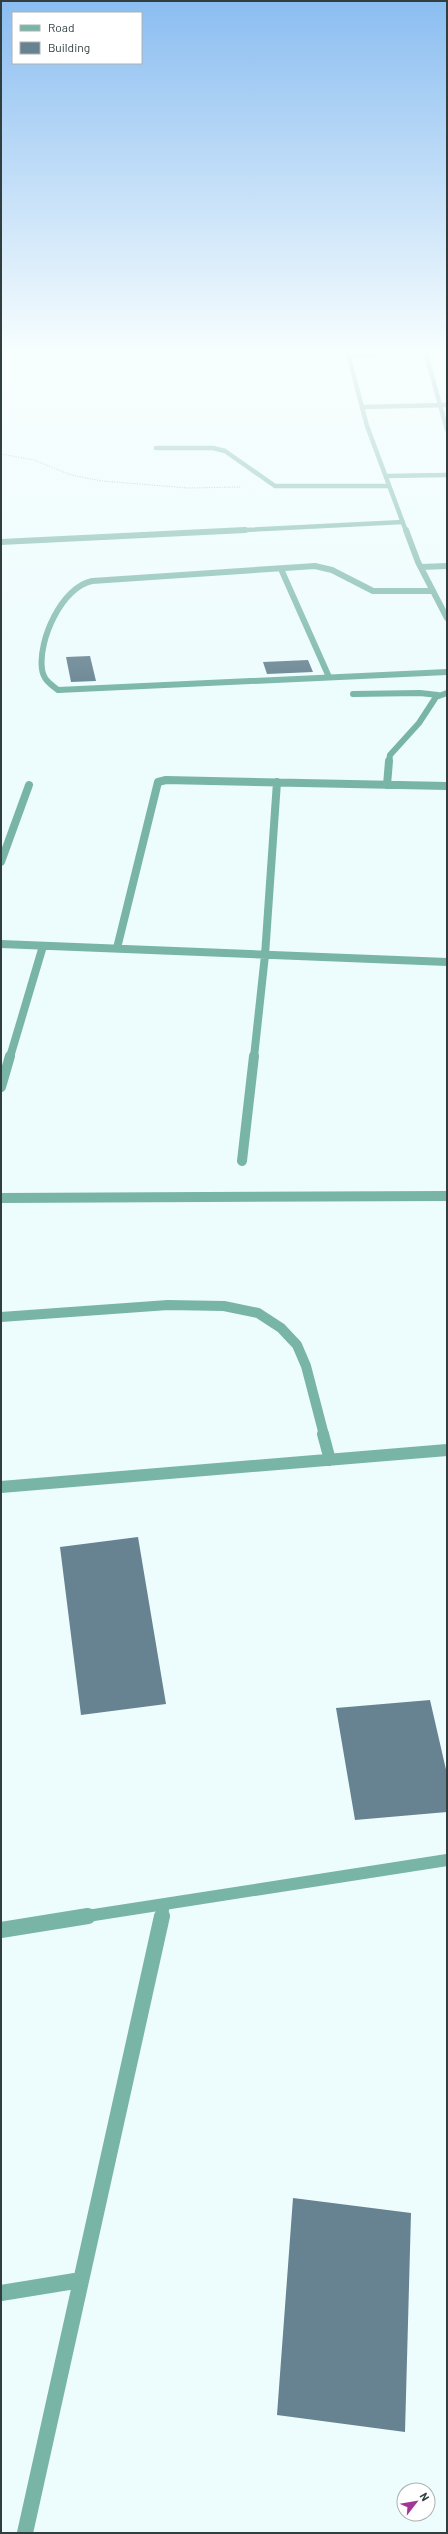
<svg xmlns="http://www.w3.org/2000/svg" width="448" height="2534" viewBox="0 0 448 2534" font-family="Barlow,sans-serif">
	<rect width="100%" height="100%" fill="#edfcfd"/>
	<path fill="#678391" d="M 90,656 L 96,681 L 71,682 L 66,657 Z
		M 308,660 L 313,672 L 267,674 L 263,662 Z
		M 138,1537 L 166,1704 L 81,1715 L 60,1547 Z
		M 430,1700 L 447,1774 L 447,1812 L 355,1820 L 336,1708 Z
		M 293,2198 L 411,2213 L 405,2432 L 277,2415 Z"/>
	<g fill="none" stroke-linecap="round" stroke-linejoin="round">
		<path stroke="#97a5a7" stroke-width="1" stroke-dasharray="1 1.5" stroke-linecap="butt" d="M 1,454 L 34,460 L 71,475 L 102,481 L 188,488 L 241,487"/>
		<path stroke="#78b5a7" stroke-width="4.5" d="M 347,350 L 367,426 L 406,531
			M 349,355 L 447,353
			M 427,358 L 447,430
			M 363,407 L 447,405
			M 156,448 L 213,448 L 225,451 L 275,486 L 389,486
			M 386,476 L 447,475
			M 225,531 L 403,522"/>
		<path stroke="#78b5a7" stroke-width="6" d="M 406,530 L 418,562 L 447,618
			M 1,542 L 245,530
			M 421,567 L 447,566
			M 281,569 L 329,677
			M 433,591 L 373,591 L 332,570 L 315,566 L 92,581 C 62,587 38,640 42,669 C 43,679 50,684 58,690 L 447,672
			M 353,694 L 420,693 L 438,695
			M 389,762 L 390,755 L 419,723 L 436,697 L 447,693"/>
		<path stroke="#78b5a7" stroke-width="8" d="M 387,785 L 389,761
			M 1,862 L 29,785
			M 1,944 L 447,962
			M 117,948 L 158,782 L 166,780 L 447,786
			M 10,1057 L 43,946
			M 254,1057 L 265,955 L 277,782"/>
		<path stroke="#78b5a7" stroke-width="10" d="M 1,1087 L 10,1056
			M 242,1161 L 254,1056
			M 1,1198 L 447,1196
			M 1,1317 L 168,1305 L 224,1306 L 258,1313 L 281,1328 L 297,1345 L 306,1366 L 324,1435"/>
		<path stroke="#78b5a7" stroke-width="12" d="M 323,1434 L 330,1460
			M 1,1487 L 447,1450
			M 81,1917 L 447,1860
			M 161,1917 L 164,1906"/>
		<path stroke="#78b5a7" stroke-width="16" d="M 1,1930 L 88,1916
			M 1,2293 L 81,2280
			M 25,2533 L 162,1916"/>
	</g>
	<linearGradient id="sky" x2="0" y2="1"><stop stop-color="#8bbdf1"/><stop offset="0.5" stop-color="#f7fefe"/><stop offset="1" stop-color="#f7fefe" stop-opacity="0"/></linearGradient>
	<rect width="448" height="704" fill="url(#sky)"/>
	<rect width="448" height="2534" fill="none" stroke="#303e40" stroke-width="4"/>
	<rect x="12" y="12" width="130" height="52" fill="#ffffff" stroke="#acb2b3"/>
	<rect x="20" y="25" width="20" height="6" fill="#78b5a7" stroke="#acb2b3"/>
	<text x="48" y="32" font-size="12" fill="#303e40">Road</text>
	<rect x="20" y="42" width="20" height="12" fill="#678391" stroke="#acb2b3"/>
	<text x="48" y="52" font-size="12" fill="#303e40">Building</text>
	<g transform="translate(416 2502) rotate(59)"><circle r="19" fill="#ffffff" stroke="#acb2b3"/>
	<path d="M0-3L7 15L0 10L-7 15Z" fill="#a23696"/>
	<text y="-6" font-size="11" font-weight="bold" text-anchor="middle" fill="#303e40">N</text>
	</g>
</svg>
